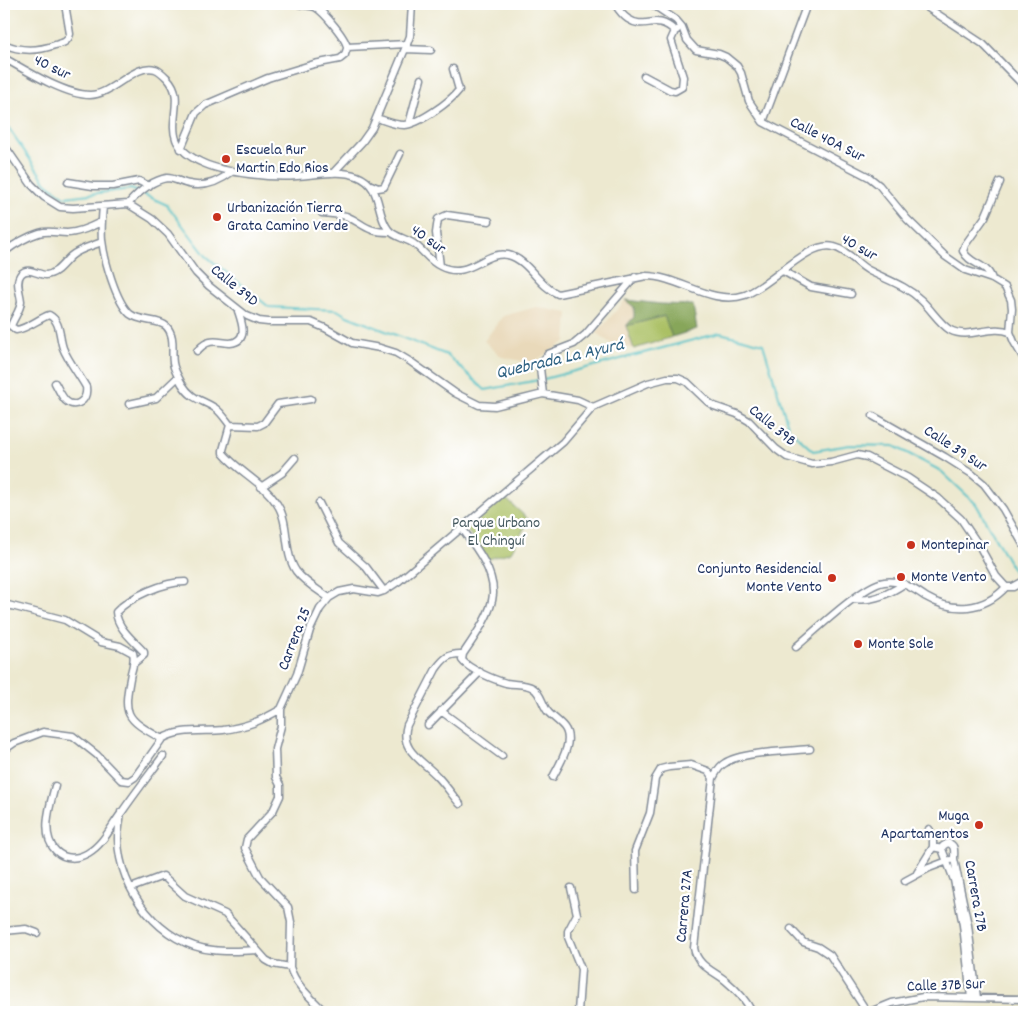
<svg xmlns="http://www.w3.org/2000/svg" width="1028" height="1016" viewBox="0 0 1028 1016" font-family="Dekko,sans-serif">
	<rect width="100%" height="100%" fill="#fff"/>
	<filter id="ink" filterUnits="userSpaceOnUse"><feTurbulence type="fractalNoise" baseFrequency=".02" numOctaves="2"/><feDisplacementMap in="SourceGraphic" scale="10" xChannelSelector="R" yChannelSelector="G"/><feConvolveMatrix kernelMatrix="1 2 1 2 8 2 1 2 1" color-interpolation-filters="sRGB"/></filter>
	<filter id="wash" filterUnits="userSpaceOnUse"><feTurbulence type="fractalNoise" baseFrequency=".0096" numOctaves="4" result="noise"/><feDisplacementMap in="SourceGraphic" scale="20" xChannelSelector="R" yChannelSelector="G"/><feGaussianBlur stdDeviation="1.12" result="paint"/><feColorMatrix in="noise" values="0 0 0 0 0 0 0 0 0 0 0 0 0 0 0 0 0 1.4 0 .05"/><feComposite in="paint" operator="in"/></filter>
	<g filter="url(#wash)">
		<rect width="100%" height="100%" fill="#ede9d0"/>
		<path fill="#e9d9ba" d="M 625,300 L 661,304 L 693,305 L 697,329 L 634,349 L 611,344 L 597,333 Z
			M 536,307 L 568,313 L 566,341 L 532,363 L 502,357 L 484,341 L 503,316 Z"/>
		<path fill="#aac064" stroke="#627861" d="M 665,316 L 672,337 L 634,349 L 626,326 Z
			M 503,496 L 529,520 L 511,552 L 486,560 L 466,528 Z"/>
		<path fill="#87a65a" stroke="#516a5c" d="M 625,300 L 661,304 L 693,305 L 697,329 L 672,337 L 664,316 L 626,326 L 634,317 L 634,307 Z"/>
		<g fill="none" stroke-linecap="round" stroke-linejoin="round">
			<path stroke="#53c1c7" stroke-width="2" d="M 4,121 L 46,183 L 65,197 L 131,189 L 138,192
				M 143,194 L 167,205 L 206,256 L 269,307 L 337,310 L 347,316 L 447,355 L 485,390 L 539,380
				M 544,379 L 720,333 L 763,344 L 789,429 L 813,451 L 850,445 L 894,446 L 941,471 L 976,504 L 1024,589"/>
		</g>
	</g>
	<g filter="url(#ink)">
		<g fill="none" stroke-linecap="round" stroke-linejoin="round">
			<defs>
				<path id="minor" d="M 615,4 C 618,9 622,15 628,19 C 646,31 655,12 675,31 L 677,30
					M 652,4 L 676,20 L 682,27 L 687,40 L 696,50 L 719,54 L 726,57 L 737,66 L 741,73 L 749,101 L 763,122 L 869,177 L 879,185 L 907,219 L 945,256 L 965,270 L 992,279 L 1005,287 L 1011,300 L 1012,309 L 1010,332 L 1014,342 L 1024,359
					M 922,4 L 983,44 L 1024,86
					M 4,44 C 21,52 38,51 55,45 C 63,43 68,42 70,34 L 65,4
					M 407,45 L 405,49 L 431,50
					M 347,47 L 407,44 L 410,36 L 412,4
					M 4,58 C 25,70 65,95 90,95 C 112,95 135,63 155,69 C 159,70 164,75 167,78 C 193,104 148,139 203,163 C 225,173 272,178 297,176 C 316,175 339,169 357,176 C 383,186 375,212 388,229 C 393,237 406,238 414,244 C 423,250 429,261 440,266 C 469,281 484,250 508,255 C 529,260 538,286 558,294 L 646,276 C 679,276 711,306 745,295 C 771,286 808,240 834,247 C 847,250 857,264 868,270 C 887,280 905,285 921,300 C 931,309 939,323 950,330 C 969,340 991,324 1010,332
					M 644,76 L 670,90 L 675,91 L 682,87 L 683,77 L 671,40 L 675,31
					M 377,118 C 386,121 394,125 404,125 C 419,124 450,102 459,90 L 453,69
					M 763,122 L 807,4
					M 409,124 L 421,79
					M 4,145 L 31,184 L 44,197 L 60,207 L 73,208 L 128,204 L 152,219 L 168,234 L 196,273 L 209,286 L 247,316 L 259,321 L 268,322 L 311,322 L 325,328 L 352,343 L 380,348 L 396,353 L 411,362 L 455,393 L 479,405 L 495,406 L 543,394 L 578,400 L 593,407
					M 181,149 L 196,113 L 205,105 L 268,78 L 314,64 L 340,59 L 345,55 C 345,53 347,50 347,48 C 347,39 323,11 315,7 C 310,5 304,6 299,4
					M 333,173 L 362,142 L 372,128 L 405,49
					M 68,182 L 93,186 L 113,186 L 139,181 L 149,186
					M 371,185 L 378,188 L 384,187 L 400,154
					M 128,204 C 137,194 152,180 167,178 C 175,178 182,183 189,184 C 206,188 220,181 233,171
					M 103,206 C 102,217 101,228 102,240 C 104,259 116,302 130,314 C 140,322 159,319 166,326 C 176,336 171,351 173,363 C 174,370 178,377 182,384 C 192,400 201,399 215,408 C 221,412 226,420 230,425 L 223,450 L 223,453 C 239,472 264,483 277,504 C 290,523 283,552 296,571 C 304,582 318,590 329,598
					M 322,213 C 330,214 338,214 346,216 C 365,224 365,232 390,232
					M 4,252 C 15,244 26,237 39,233 C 49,230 57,233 67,233 C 78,233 91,227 101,222
					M 440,266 L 436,233 L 438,219 L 447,215 L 489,221
					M 783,271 L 811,287 L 851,294
					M 992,279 C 987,263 970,265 963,251 L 965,245 L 985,217 L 1000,182
					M 197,351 C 201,347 204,343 210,342 C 216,340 223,343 230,343 C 249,341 242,323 238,311
					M 55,383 C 58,388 61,396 66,401 C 75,409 88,401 86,387 C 80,376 67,359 63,348 C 59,337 61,321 49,315 C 38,319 27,329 16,330 L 11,326 C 14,317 21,310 21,301 C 20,292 15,281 21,274 C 28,266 38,275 46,275 C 57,274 63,263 71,256 C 79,249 92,246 102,242
					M 543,394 L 540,368 L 543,361 L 548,354 L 574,344 L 586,334 L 635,277
					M 129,404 L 156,398 L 178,377
					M 873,416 L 945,457 L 972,474 L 984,484 L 1003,509 L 1024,546
					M 230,425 L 258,426 L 264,423 L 278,404 L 311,399
					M 261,487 L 282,473 L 295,458
					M 319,503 L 339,543 L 366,567 L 384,591
					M 461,527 C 475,546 494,570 493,594 C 492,613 474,638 463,654 L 462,660 C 468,669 495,680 506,683 C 515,685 525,683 533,688 C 542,694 542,706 549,713 C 554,718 560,722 564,727 C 575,741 560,763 553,777
					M 854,599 C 872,602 889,594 904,584
					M 4,604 L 65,620 L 101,642 L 120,646 L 133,653 C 135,660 133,666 131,673 C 123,715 124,718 162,739
					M 796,647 C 815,631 863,585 884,582 C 900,579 914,589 926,597 C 953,613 984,611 1006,587 L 1013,587 L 1024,581
					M 133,664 L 144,655 L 144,652 C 134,641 117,628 116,612 C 131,596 164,582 185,582
					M 441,711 L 502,756
					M 428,725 L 480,672
					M 4,750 L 14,743 L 43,732 L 73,736 L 97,755 L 121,780 L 129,781 L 135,777 L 162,739 C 179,728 204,732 223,730 C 246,727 261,721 281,709
					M 55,786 C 50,805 40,835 56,851 C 65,860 78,859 88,853 C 103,845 112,825 122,812 C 135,793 149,775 163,756
					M 460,804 C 452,795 445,784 437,776 C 422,760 399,750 407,725 L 436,669 C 444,658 449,653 463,654
					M 121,812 C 120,821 118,831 118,839 C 119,891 161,945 213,950 C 227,952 242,951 256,950
					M 929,829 L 933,836 L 933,847 L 942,849
					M 942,849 L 943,846 L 948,843 C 956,845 954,852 954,859 L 968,925 L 977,998
					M 942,849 L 954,880 L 963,925 L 971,998
					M 917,873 L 933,847
					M 905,881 L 929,868 L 950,860
					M 131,888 L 163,876 L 185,896 L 225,914 L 266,960 L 273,964 L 290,967
					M 571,888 L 577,914 L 568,931 L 568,937 L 581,969 L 578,1012
					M 636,890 L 635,851 L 650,813 L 655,779 L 661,769 L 669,767 L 691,765 L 708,771 L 713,778
					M 791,929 L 803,942 L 818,947 L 830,955 L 867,1012
					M 4,931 L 26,929 L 37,933
					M 325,1012 C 312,999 295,985 290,967 L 291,922 L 288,907 L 260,877 L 245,848 L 247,839 L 273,811 L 280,796 L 280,785 L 276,777 L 275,749 L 281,726 L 281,709 L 297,674 L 310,630 L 320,609 L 329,598 L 339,592 L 354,589 L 378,593 L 384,591 L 399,581 L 563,442 L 593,407 L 648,383 L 667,378 L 678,378 L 687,382 L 708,402 L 714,406 L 737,414 L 749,421 L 776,449 L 787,457 L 812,464 L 831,462 L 857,455 L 867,457 L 908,478 L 938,498 L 961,519 L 980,547 L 996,576 L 1006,587
					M 752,1012 C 746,1000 737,990 726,981 C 714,971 697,966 694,948 L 713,778 C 716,773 719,766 725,763 C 740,752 790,751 810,749
					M 870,1012 L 892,1003 L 923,997 L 1024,999"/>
			</defs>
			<use href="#minor" stroke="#848c97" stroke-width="9"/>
			<use href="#minor" stroke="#fff" stroke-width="6"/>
		</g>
	</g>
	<g fill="#c8321e" stroke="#fff" stroke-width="2">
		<circle cx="226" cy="159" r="5"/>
		<circle cx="217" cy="217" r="5"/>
		<circle cx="911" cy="545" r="5"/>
		<circle cx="901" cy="577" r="5"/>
		<circle cx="832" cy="578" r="5"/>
		<circle cx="858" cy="644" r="5"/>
		<circle cx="979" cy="825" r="5"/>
	</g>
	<g text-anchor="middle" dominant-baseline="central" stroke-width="4.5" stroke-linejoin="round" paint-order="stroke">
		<g font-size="16" fill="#1b2f5e" stroke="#fff">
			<text transform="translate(52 68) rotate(26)">40 sur</text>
			<text transform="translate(827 140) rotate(27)">Calle 40A Sur</text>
			<text transform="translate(428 240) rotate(35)">40 sur</text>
			<text transform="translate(859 248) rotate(30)">40 sur</text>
			<text transform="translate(234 286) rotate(39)">Calle 39D</text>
			<text transform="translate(772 426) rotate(39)">Calle 39B</text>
			<text transform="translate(955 449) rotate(33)">Calle 39 Sur</text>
			<text transform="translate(295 639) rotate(-69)">Carrera 25</text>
			<text transform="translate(975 896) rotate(80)">Carrera 27B</text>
			<text transform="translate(685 906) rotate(-85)">Carrera 27A</text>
			<text transform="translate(946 986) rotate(-2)">Calle 37B Sur</text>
		</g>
		<g font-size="16" fill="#1b2f5e" stroke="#fff" text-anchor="start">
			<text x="236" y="150">Escuela Rur<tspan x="236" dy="18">Martin Edo Rios</tspan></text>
			<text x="227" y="208">Urbanización Tierra<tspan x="227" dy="18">Grata Camino Verde</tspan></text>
			<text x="921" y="545">Montepinar</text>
			<text x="822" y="569" text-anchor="end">Conjunto Residencial<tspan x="822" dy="18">Monte Vento</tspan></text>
			<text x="911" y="577">Monte Vento</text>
			<text x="868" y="644">Monte Sole</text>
			<text x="969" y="816" text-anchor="end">Muga<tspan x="969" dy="18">Apartamentos</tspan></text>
		</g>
		<g font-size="16" fill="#465a60" stroke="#fff">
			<text x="496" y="523">Parque Urbano<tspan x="496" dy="18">El Chinguí</tspan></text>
		</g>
		<g font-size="18" font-style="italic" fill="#2f6283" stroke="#fff">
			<text transform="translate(560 360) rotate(-13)">Quebrada La Ayurá</text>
		</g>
	</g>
	<rect width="1028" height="1016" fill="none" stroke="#fff" stroke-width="20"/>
</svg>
